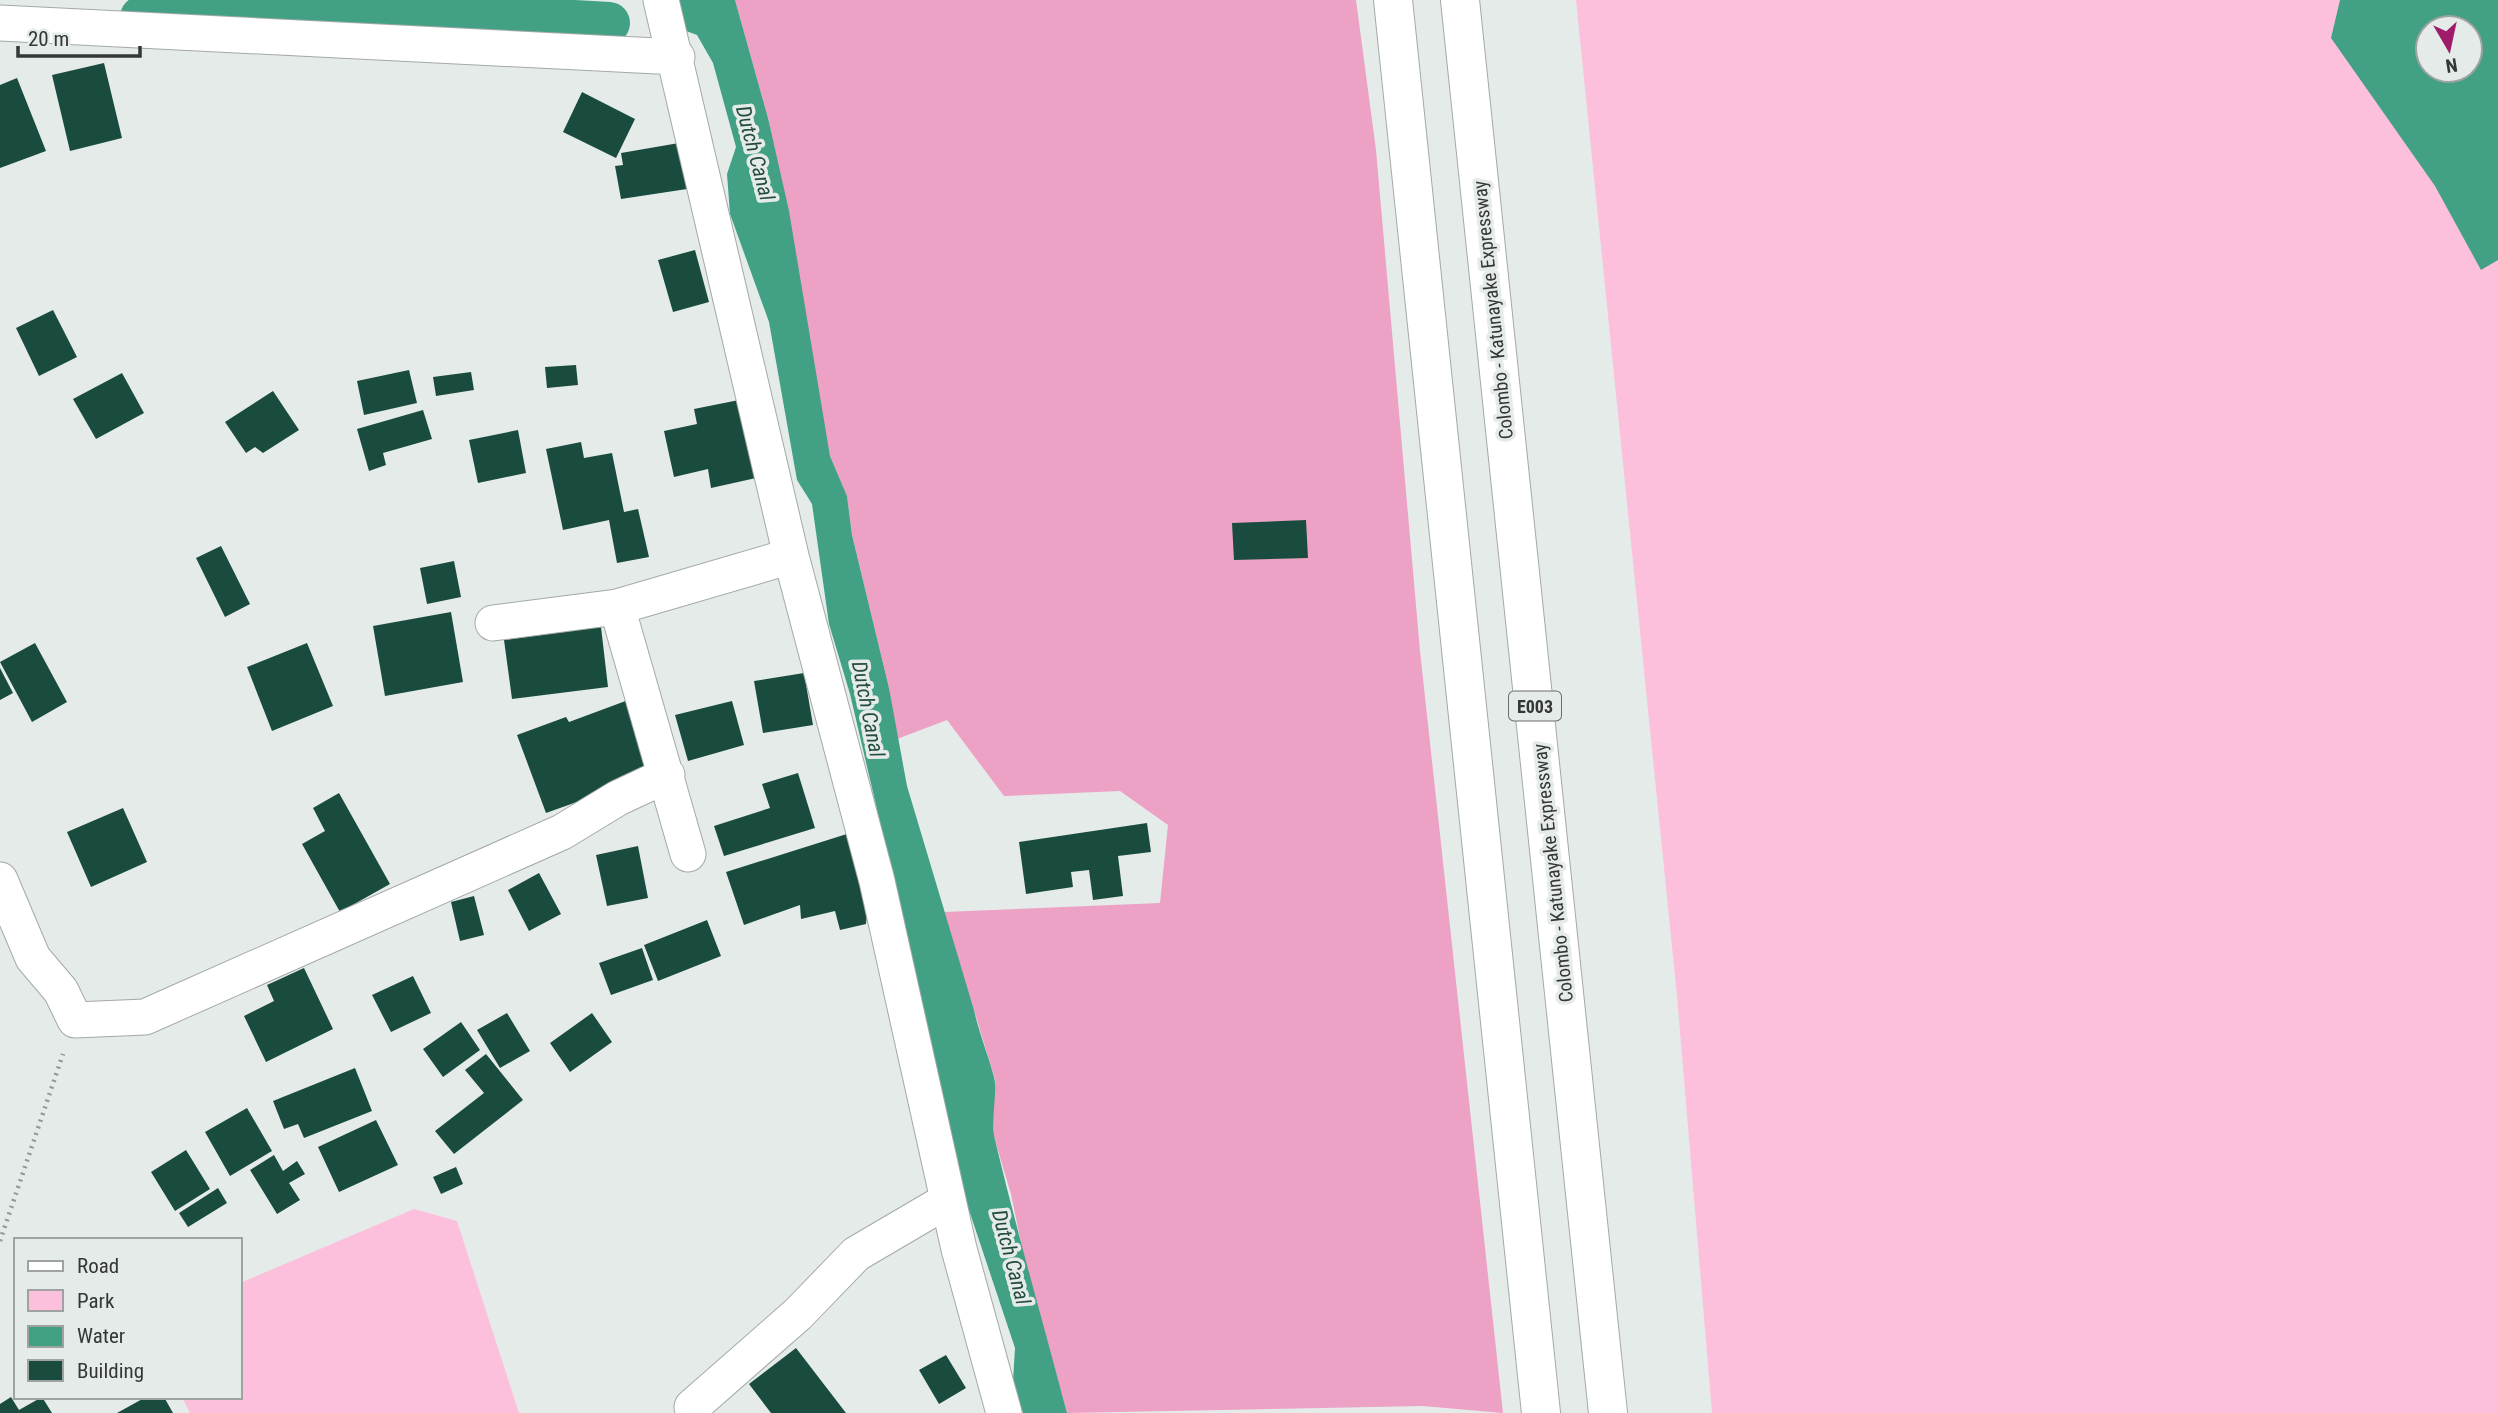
<svg xmlns="http://www.w3.org/2000/svg" width="2498" height="1413" viewBox="0 0 2498 1413" font-family="'Roboto Condensed',sans-serif">
	<rect width="100%" height="100%" fill="#e5ebe9"/>
	<path fill="#fdc0dc" fill-rule="evenodd" d="M 1576,0 L 2498,0 L 2498,1413 L 1712,1413 L 1677,996 ZM 2428,28 L 2470,28 L 2470,70 L 2428,70 Z
		M 414,1209 L 457,1221 L 519,1413 L 190,1413 L 182,1397 L 240,1397 L 240,1283 Z"/>
	<path fill="#eda1c5" d="M 735,0 L 1356,0 L 1376,150 L 1420,651 L 1503,1413 L 1423,1406 L 1067,1413 L 1024,1257 L 1011,1194 L 994,1137 L 992,1104 L 995,1079 L 944,912 L 1160,903 L 1168,825 L 1120,791 L 1004,796 L 947,720 L 897,739 L 889,688 L 852,535 L 847,496 L 830,456 L 768,118 Z"/>
	<path fill="#42a185" fill-rule="evenodd" d="M 659,0 L 735,0 L 768,118 L 789,211 L 830,456 L 847,496 L 852,535 L 889,688 L 907,786 L 974,1010 C 979,1033 988,1054 994,1077 C 998,1092 990,1120 995,1140 C 1017,1232 1043,1322 1067,1413 L 1023,1413 L 1013,1381 L 1015,1348 L 960,1183 L 902,916 L 850,694 L 829,624 L 812,504 L 797,480 L 769,322 L 730,214 L 727,174 L 736,147 L 713,63 L 697,35 L 662,22 Z
		M 2340,0 L 2498,0 L 2498,260 L 2481,270 L 2435,186 L 2331,38 ZM 2428,28 L 2470,28 L 2470,70 L 2428,70 Z"/>
	<g fill="none" stroke-linecap="round" stroke-linejoin="round">
		<path stroke="#42a185" stroke-width="42" d="M 141,17 L 402,11 L 609,23"/>
	</g>
	<path fill="#194c3e" d="M 104,63 L 122,138 L 70,151 L 52,75 Z
		M 17,78 L 46,151 L 0,168 L 0,85 Z
		M 582,92 L 635,119 L 616,158 L 563,132 Z
		M 679,143 L 687,189 L 621,199 L 615,166 L 623,165 L 621,153 Z
		M 695,250 L 709,302 L 673,312 L 658,260 Z
		M 53,310 L 77,357 L 39,376 L 16,328 Z
		M 576,365 L 578,385 L 547,388 L 545,367 Z
		M 409,370 L 417,403 L 364,415 L 357,381 Z
		M 471,372 L 474,390 L 436,396 L 433,377 Z
		M 122,373 L 144,413 L 96,439 L 73,399 Z
		M 273,391 L 299,430 L 263,453 L 255,447 L 246,453 L 225,422 Z
		M 739,400 L 756,478 L 711,488 L 708,469 L 674,477 L 664,431 L 697,424 L 694,409 Z
		M 423,410 L 432,439 L 383,453 L 386,465 L 369,471 L 357,429 Z
		M 518,430 L 526,473 L 478,483 L 469,440 Z
		M 581,442 L 584,458 L 612,453 L 624,512 L 638,509 L 649,557 L 617,563 L 609,520 L 563,530 L 546,449 Z
		M 1306,520 L 1308,558 L 1234,560 L 1232,523 Z
		M 221,546 L 250,604 L 225,617 L 196,558 Z
		M 454,561 L 461,597 L 427,604 L 420,568 Z
		M 451,612 L 463,682 L 385,696 L 373,626 Z
		M 601,627 L 608,687 L 512,699 L 504,640 Z
		M 35,643 L 67,702 L 32,722 L 0,662 Z
		M 307,643 L 333,706 L 272,731 L 247,667 Z
		M 0,668 L 13,693 L 0,700 Z
		M 804,673 L 813,725 L 763,733 L 754,681 Z
		M 631,699 L 658,773 L 546,813 L 517,735 L 566,717 L 569,722 Z
		M 732,701 L 744,745 L 688,761 L 675,715 Z
		M 798,773 L 815,828 L 724,856 L 714,826 L 770,808 L 762,784 Z
		M 339,793 L 390,884 L 340,912 L 302,844 L 325,831 L 313,808 Z
		M 123,808 L 147,862 L 91,887 L 67,832 Z
		M 1147,823 L 1151,852 L 1118,856 L 1123,896 L 1093,900 L 1089,870 L 1071,872 L 1073,887 L 1026,894 L 1019,842 Z
		M 850,833 L 868,902 L 866,924 L 840,930 L 835,911 L 801,919 L 800,905 L 744,925 L 726,872 Z
		M 638,846 L 648,898 L 607,906 L 596,855 Z
		M 539,873 L 561,914 L 529,931 L 508,890 Z
		M 474,896 L 484,935 L 460,941 L 451,902 Z
		M 707,920 L 721,956 L 658,981 L 644,945 Z
		M 642,948 L 653,980 L 611,995 L 599,963 Z
		M 304,968 L 333,1029 L 266,1062 L 244,1016 L 274,1001 L 267,985 Z
		M 413,976 L 431,1013 L 391,1032 L 372,995 Z
		M 507,1013 L 530,1051 L 500,1068 L 477,1030 Z
		M 592,1013 L 612,1042 L 570,1072 L 550,1043 Z
		M 461,1022 L 480,1050 L 443,1077 L 423,1049 Z
		M 486,1054 L 523,1100 L 454,1154 L 435,1131 L 484,1093 L 465,1070 Z
		M 355,1068 L 372,1111 L 304,1138 L 298,1124 L 284,1129 L 273,1101 Z
		M 247,1108 L 272,1151 L 230,1176 L 205,1132 Z
		M 376,1120 L 398,1165 L 339,1192 L 318,1147 Z
		M 186,1150 L 210,1189 L 175,1211 L 151,1172 Z
		M 274,1155 L 283,1171 L 297,1161 L 305,1174 L 289,1183 L 300,1200 L 277,1214 L 250,1170 Z
		M 456,1167 L 463,1184 L 441,1194 L 433,1177 Z
		M 218,1188 L 227,1203 L 188,1227 L 179,1213 Z
		M 796,1348 L 846,1413 L 771,1413 L 749,1384 Z
		M 946,1355 L 966,1388 L 939,1404 L 919,1370 Z
		M 11,1397 L 19,1410 L 42,1397 L 52,1413 L 0,1413 L 0,1404 Z
		M 146,1397 L 164,1397 L 173,1413 L 117,1413 Z"/>
	<g fill="none" stroke-linecap="round" stroke-linejoin="round">
		<defs>
			<path id="minor" d="M 661,0 L 791,556 L 877,881 L 959,1249 L 1004,1413
				M 0,23 L 677,57
				M 617,607 L 688,854
				M 493,623 L 617,607 L 791,556
				M 0,880 L 33,958 L 61,991 L 75,1020 L 145,1017 L 562,832 L 618,798 L 667,775
				M 692,1407 L 798,1314 L 856,1254 L 948,1200"/>
			<path id="motorway" d="M 1393,0 L 1541,1413
				M 1460,0 L 1608,1413"/>
		</defs>
		<use href="#minor" stroke="#a3a9a7" stroke-width="37"/>
		<use href="#motorway" stroke="#a3a9a7" stroke-width="40"/>
		<path stroke="#929795" stroke-width="4.5" stroke-dasharray="2 5" stroke-linecap="butt" d="M 0,1241 L 63,1054"/>
		<use href="#minor" stroke="#fff" stroke-width="35"/>
		<use href="#motorway" stroke="#fff" stroke-width="38"/>
	</g>
	<g text-anchor="middle" dominant-baseline="central" stroke-width="7" stroke-linejoin="round" paint-order="stroke">
		<rect fill="#e5ebe9" stroke="#696d6c" stroke-width="2" x="1509" y="691.5" width="52" height="29" rx="5"/>
		<g font-size="18" font-weight="bold" fill="#343736">
			<text x="1535" y="706">E003</text>
		</g>
		<g font-size="19" fill="#343736" stroke="#e5ebe9">
			<text transform="translate(1493 310) rotate(-96)">Colombo - Katunayake Expressway</text>
			<text transform="translate(1553 873) rotate(-96)">Colombo - Katunayake Expressway</text>
		</g>
		<g font-size="21" font-style="italic" fill="#234c3f" stroke="#e5ebe9">
			<text transform="translate(755 153) rotate(75)">Dutch Canal</text>
			<text transform="translate(868 709) rotate(79)">Dutch Canal</text>
			<text transform="translate(1011 1257) rotate(75)">Dutch Canal</text>
		</g>
	</g>
	<rect x="14" y="1238" width="228" height="161" fill="#e5ebe9" stroke="#9ea3a1" stroke-width="2"/>
	<rect x="28" y="1261" width="35" height="10" fill="#ffffff" stroke="#9ea3a1" stroke-width="2"/>
	<text x="77" y="1273" font-size="21" fill="#343736">Road</text>
	<rect x="28" y="1290" width="35" height="21" fill="#fdc0dc" stroke="#9ea3a1" stroke-width="2"/>
	<text x="77" y="1308" font-size="21" fill="#343736">Park</text>
	<rect x="28" y="1326" width="35" height="21" fill="#42a185" stroke="#9ea3a1" stroke-width="2"/>
	<text x="77" y="1343" font-size="21" fill="#343736">Water</text>
	<rect x="28" y="1360" width="35" height="21" fill="#194c3e" stroke="#9ea3a1" stroke-width="2"/>
	<text x="77" y="1378" font-size="21" fill="#343736">Building</text>
	<g transform="translate(2449 49) rotate(171)"><circle r="33" fill="#e5ebe9" stroke="#9ea3a1" stroke-width="2"/>
	<path d="M0-5L12 26L0 18L-12 26Z" fill="#a01c6b"/>
	<text y="-10" font-size="19" font-weight="bold" text-anchor="middle" fill="#343736">N</text>
	</g>
	<path d="M18 46v10h122v-10" fill="none" stroke="#343736" stroke-width="3.5"/>
	<text x="28" y="46" font-size="21" fill="#343736" stroke="#e5ebe9" stroke-width="5" paint-order="stroke">20 m</text>
</svg>
